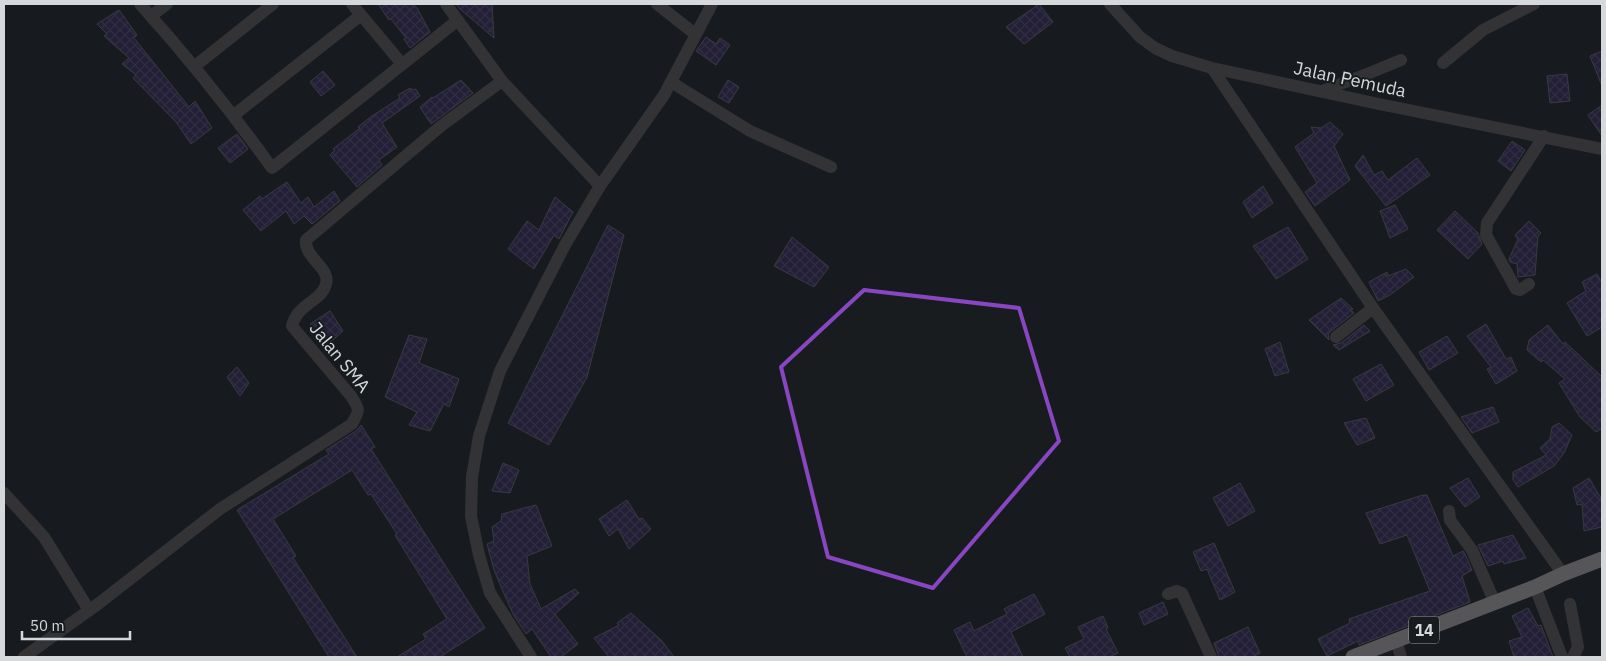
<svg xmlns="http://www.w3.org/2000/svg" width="1606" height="661" viewBox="0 0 1606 661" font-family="'IBM Plex Sans',sans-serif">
	<defs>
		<pattern id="building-cross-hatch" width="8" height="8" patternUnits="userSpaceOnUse" patternTransform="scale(1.25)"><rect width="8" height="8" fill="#322455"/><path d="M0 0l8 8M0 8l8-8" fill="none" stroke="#4f436d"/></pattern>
	</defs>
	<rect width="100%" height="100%" fill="#181c1f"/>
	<path fill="url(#building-cross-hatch)" stroke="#605f64" d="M 378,4 L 412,4 L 417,8 L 430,32 L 410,48 L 404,39 L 406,38 L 391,19 L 389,20 Z
		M 456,4 L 492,4 L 494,38 L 460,9 Z
		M 1039,4 L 1053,22 L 1024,44 L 1006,27 Z
		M 119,10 L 137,35 L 134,38 L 189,107 L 195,101 L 212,128 L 191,144 L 176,122 L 133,78 L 136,75 L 122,64 L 129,58 L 104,36 L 107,34 L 97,24 Z
		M 706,37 L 716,44 L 720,38 L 730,45 L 716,65 L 696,51 Z
		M 1602,51 L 1602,86 L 1590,56 Z
		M 323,71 L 335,85 L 321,96 L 310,82 Z
		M 1567,74 L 1570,101 L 1550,103 L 1547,76 Z
		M 461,80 L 473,93 L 431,124 L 420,107 L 432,97 L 433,98 Z
		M 728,80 L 739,87 L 729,103 L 718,97 Z
		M 410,88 L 413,90 L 416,89 L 420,96 L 382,123 L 397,147 L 379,160 L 382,165 L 357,187 L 330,155 L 335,150 L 333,149 L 360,128 L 358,127 L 372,116 L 400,98 L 398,95 Z
		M 1602,105 L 1602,136 L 1588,115 Z
		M 1330,122 L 1343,134 L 1334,146 L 1350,180 L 1315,206 L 1305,192 L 1317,183 L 1295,147 L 1314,133 L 1311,127 L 1321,128 Z
		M 237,134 L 248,149 L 230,163 L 218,148 Z
		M 1512,141 L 1525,150 L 1511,171 L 1498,161 Z
		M 1363,155 L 1374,175 L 1382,171 L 1388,180 L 1417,158 L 1430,175 L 1386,206 L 1355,166 Z
		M 287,182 L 301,203 L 308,197 L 314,207 L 334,191 L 340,201 L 312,224 L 304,216 L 294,224 L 286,211 L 261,231 L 243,210 L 260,196 L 262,199 Z
		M 1263,186 L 1273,203 L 1252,218 L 1243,202 Z
		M 555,197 L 573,212 L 559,239 L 554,235 L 534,269 L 508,249 L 527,221 L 539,230 Z
		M 1395,205 L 1408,229 L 1390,238 L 1380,211 Z
		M 1455,211 L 1478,233 L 1482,244 L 1468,259 L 1437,230 Z
		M 1529,221 L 1541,233 L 1538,236 L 1535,275 L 1518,277 L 1517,264 L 1510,262 L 1509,259 L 1518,239 L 1515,235 Z
		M 608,225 L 624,235 L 587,377 L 549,445 L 508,423 Z
		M 1288,227 L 1308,259 L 1276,279 L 1253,246 Z
		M 792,237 L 829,267 L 814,287 L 774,266 Z
		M 1406,269 L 1414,277 L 1390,295 L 1378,301 L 1369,282 L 1387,272 L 1388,276 Z
		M 1597,274 L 1602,283 L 1602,327 L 1587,336 L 1567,303 L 1586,291 L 1582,282 Z
		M 1341,298 L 1353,309 L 1351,310 L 1354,313 L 1331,331 L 1328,334 L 1329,340 L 1309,320 Z
		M 330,311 L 343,331 L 325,347 L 310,324 Z
		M 1486,324 L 1506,359 L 1511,357 L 1517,371 L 1496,384 L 1487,369 L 1491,367 L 1467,336 Z
		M 1364,325 L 1370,331 L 1339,350 L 1333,345 L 1341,343 Z
		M 1548,325 L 1563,344 L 1565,342 L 1602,377 L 1602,428 L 1596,432 L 1580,417 L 1559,383 L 1565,379 L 1543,360 L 1541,362 L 1527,350 L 1529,340 Z
		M 409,335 L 427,339 L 419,363 L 459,379 L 449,407 L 444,404 L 430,431 L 409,425 L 417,412 L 385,397 Z
		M 1447,336 L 1458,353 L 1429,370 L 1419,352 Z
		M 1280,342 L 1289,372 L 1275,376 L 1265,349 Z
		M 1381,364 L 1394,385 L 1366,401 L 1353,379 Z
		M 237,367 L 249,383 L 240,396 L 227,377 Z
		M 1493,407 L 1499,422 L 1472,433 L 1461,417 Z
		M 1366,418 L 1375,438 L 1357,445 L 1344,423 Z
		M 1559,423 L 1572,435 L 1564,453 L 1554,466 L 1518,487 L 1513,480 L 1513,472 L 1546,455 L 1540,448 L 1550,439 L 1552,427 Z
		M 361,425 L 375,447 L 371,449 L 485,628 L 440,657 L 397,657 L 426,639 L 423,634 L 447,619 L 395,535 L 397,534 L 371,494 L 368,495 L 352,470 L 273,519 L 296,556 L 293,558 L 357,657 L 329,657 L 237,510 L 329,454 L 326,450 L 356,431 Z
		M 503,463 L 519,470 L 510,493 L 492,491 Z
		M 1468,478 L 1480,497 L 1465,507 L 1450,488 Z
		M 1589,478 L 1602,500 L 1602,527 L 1584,531 L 1582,504 L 1577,505 L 1573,488 Z
		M 1240,483 L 1255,511 L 1228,526 L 1213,498 Z
		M 1423,495 L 1427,495 L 1453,556 L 1463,551 L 1465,554 L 1472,570 L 1462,576 L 1470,602 L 1359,645 L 1358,641 L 1327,656 L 1318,639 L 1350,623 L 1349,619 L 1430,591 L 1407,535 L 1380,544 L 1366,513 Z
		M 627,500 L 639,519 L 642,518 L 651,529 L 629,549 L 618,529 L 609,536 L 599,519 Z
		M 536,505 L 552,546 L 527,556 L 530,584 L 541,609 L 575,589 L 579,593 L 555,614 L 578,644 L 561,657 L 551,657 L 532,629 L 526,634 L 513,614 L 505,596 L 494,570 L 487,544 L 494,541 L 492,527 L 501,521 L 502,514 Z
		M 1513,535 L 1526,558 L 1504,564 L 1503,561 L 1488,566 L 1478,545 Z
		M 1214,543 L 1235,592 L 1220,600 L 1207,569 L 1201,571 L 1193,552 Z
		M 1034,594 L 1045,614 L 1011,632 L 1023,657 L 967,657 L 954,630 L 970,622 L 974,631 L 1007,614 L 1004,609 Z
		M 1163,602 L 1168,614 L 1144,625 L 1139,613 Z
		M 1528,608 L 1538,626 L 1541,625 L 1553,657 L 1514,657 L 1509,641 L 1522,637 L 1512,616 Z
		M 631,613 L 662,641 L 674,657 L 609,657 L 594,638 L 619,625 L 617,623 Z
		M 1103,616 L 1108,628 L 1106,629 L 1118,653 L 1109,657 L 1070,657 L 1065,648 L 1084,639 L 1078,627 Z
		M 1248,627 L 1260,653 L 1252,657 L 1219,657 L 1214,643 Z"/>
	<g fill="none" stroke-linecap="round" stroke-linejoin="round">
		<path stroke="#545151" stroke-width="12" d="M 140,4 C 187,56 231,111 272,168 L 458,20
			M 352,4 L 402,64
			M 446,4 L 502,81 L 600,186
			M 657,4 L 695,34
			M 1110,4 L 1140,37 L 1155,48 L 1172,56 L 1212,68 L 1379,104 L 1602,149
			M 151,16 L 167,4
			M 1443,63 L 1483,30 L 1534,4
			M 195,66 L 273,4
			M 1212,68 L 1373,308 L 1563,574
			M 671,82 L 750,131 L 831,167
			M 1322,91 L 1372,72 L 1401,60
			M 234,115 L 361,15
			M 1529,284 L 1520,290 L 1516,289 L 1486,235 L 1487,223 L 1544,136
			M 1336,337 L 1373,308
			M 4,493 L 44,537 L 89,610
			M 1449,511 L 1450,520 L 1472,550 L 1495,603
			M 1535,587 L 1562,657
			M 1168,594 L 1177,591 L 1182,593 L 1211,657
			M 1570,604 L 1578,647 L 1573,657
			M 1396,640 L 1401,657
			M 24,657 L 98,604 L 220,509 L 352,424 C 360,409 360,410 351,396 L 292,326 C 297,304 322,301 326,284 C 331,268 304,258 306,240 L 441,126 L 502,81
			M 531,657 L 490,593 L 479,555 L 471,516 L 472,477 L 479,436 L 500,371 L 565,245 L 600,186 L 664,95 L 712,4"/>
		<path stroke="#a39c9c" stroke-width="15" d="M 1353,657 L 1535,587 L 1563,574 L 1602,559"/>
	</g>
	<path d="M0 0H1606V661H0ZM 864,290 L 1019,308 L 1059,441 L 933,588 L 828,557 L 781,367 Z" fill="#181c1f" fill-opacity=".55" fill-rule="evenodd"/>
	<path fill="none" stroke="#8946c3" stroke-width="4" stroke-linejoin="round" d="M 864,290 L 1019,308 L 1059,441 L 933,588 L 828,557 L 781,367 Z"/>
	<g text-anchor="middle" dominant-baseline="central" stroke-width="4" stroke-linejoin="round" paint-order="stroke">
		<rect fill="#181c1f" stroke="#9da0a3" stroke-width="1" x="1409" y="616.5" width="30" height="27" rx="4"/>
		<g font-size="16" font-weight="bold" fill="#d6d9db">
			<text x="1424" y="630">14</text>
		</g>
		<g font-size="18" fill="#d6d9db" stroke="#181c1f">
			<text transform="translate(1350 79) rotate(12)">Jalan Pemuda</text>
			<text transform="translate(340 357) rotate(51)">Jalan SMA</text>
		</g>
	</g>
	<rect width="1606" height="661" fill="none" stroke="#d6d9db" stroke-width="10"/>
	<path d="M22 631v8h108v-8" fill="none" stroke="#d6d9db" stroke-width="2.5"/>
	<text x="30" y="631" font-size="15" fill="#d6d9db" stroke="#181c1f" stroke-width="4" paint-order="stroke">50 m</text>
</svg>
